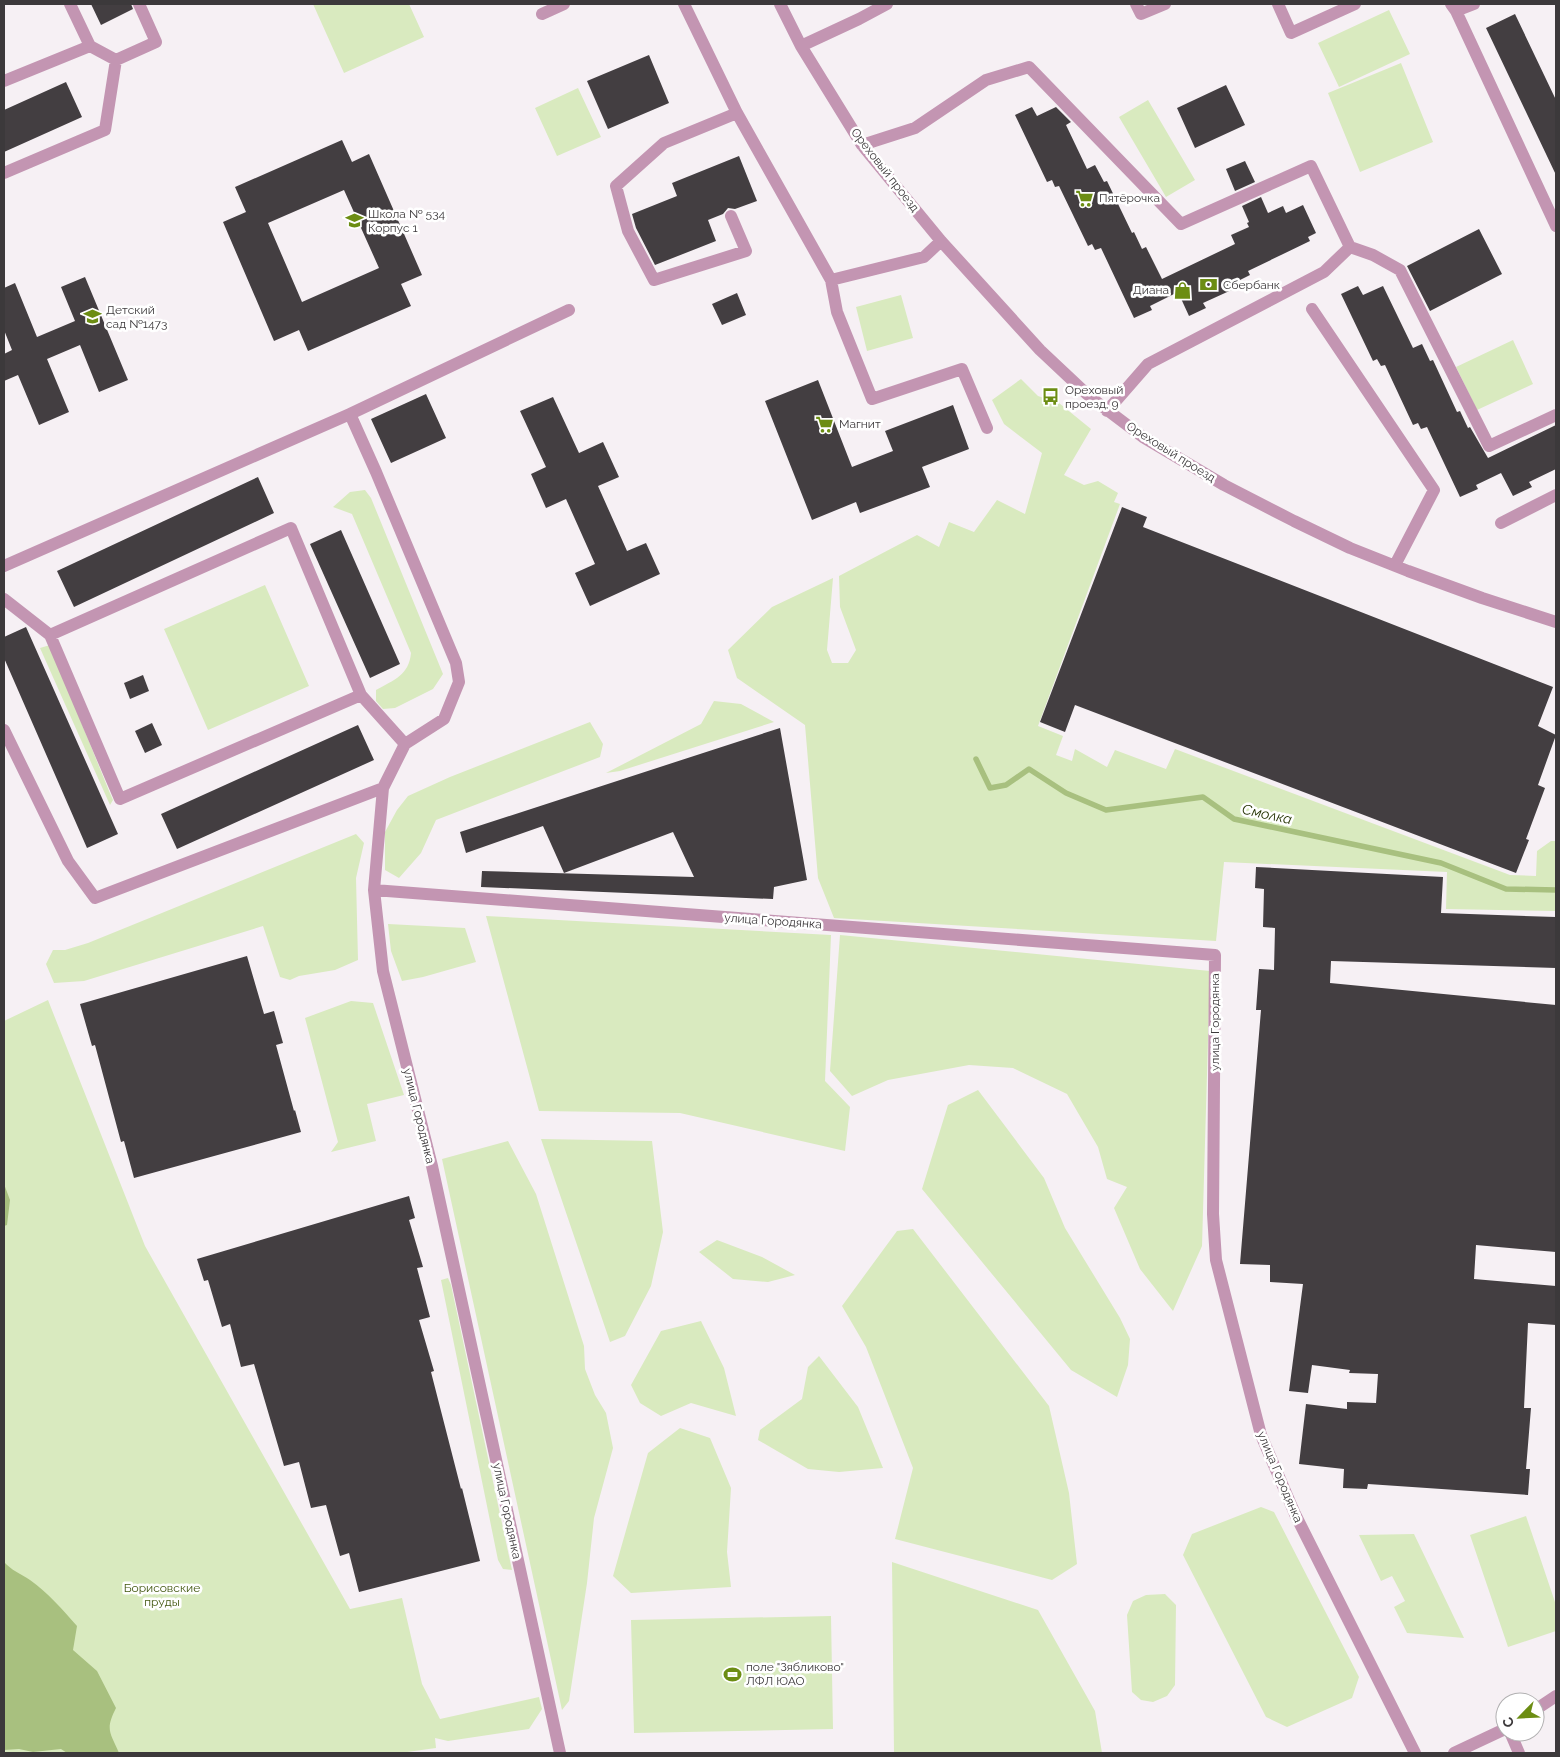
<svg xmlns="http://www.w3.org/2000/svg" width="1560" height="1757" viewBox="0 0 1560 1757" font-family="Raleway,sans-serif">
	<rect width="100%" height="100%" fill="#f6f0f4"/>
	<path fill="#d9eabf" d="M 313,4 L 409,4 L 424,37 L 344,73 Z
		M 1389,10 L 1410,54 L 1339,87 L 1318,43 Z
		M 1401,63 L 1433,142 L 1360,172 L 1328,93 Z
		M 578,88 L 601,137 L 557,156 L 535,108 Z
		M 1148,100 L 1195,180 L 1166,197 L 1119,117 Z
		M 901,295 L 913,338 L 867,351 L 856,307 Z
		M 1513,340 L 1533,384 L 1477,410 L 1456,367 Z
		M 1021,379 L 1038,396 L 1059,403 L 1091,429 L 1064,475 L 1084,485 L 1098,481 L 1118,493 L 1114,502 L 1120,504 L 1038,726 L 1063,736 L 1056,755 L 1072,761 L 1075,749 L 1107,767 L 1115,750 L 1166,769 L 1175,749 L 1510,875 L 1536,876 L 1537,851 L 1551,841 L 1556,841 L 1556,911 L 1446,909 L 1447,872 L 1224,862 L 1216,941 L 834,918 L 818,878 L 805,725 L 737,678 L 728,650 L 772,607 L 833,578 L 827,650 L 832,663 L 848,663 L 856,650 L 840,607 L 839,576 L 917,535 L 939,547 L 949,522 L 974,532 L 997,500 L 1025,514 L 1042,453 L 1004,424 L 992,400 Z
		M 365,490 L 371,498 L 443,674 L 433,689 L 395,708 L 383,709 L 376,701 L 376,690 C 394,680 409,675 411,653 L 352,514 L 333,507 L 350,492 Z
		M 265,585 L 309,686 L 208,730 L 164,629 Z
		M 50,645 L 109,791 L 113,800 L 110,805 L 40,648 Z
		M 714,701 L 741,704 L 774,722 L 620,771 L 606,773 L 701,724 Z
		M 590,722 L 603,744 L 600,757 L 436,820 L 421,853 L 399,878 L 385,870 L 385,832 L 397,810 L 408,796 L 450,777 Z
		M 356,834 L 364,843 L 356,878 L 358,960 L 335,970 L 299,976 L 290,980 L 280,977 L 263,926 L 84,981 L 54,983 L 46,964 L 53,950 L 65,950 L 88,943 Z
		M 486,916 L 831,935 L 825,1081 L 850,1107 L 845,1151 L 680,1113 L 539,1111 Z
		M 388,924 L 465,928 L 476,962 L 423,977 L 402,981 L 391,951 Z
		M 840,935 L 1210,971 L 1202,1246 L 1173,1311 L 1140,1269 L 1114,1208 L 1127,1187 L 1107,1179 L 1098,1147 L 1067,1094 L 1013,1068 L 969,1065 L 888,1080 L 852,1096 L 830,1071 Z
		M 48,1000 L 145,1246 L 350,1609 L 402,1598 L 422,1684 L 440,1719 L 539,1697 L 542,1709 L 529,1729 L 448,1741 L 435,1738 L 436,1748 L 400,1753 L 4,1753 L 4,1021 Z
		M 351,1001 L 373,1003 L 404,1095 L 367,1104 L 376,1141 L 331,1152 L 338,1142 L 305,1018 Z
		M 978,1090 L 1044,1178 L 1065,1228 L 1120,1318 L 1130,1339 L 1128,1365 L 1117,1397 L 1071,1370 L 922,1189 L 948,1105 Z
		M 541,1139 L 652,1141 L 663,1232 L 651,1286 L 625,1336 L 610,1342 Z
		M 508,1141 L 536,1194 L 584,1346 L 585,1369 L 595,1395 L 606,1413 L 613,1448 L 594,1518 L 587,1583 L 569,1701 L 562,1710 L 442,1159 Z
		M 913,1229 L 1049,1406 L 1069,1493 L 1077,1564 L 1052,1580 L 895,1539 L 913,1468 L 866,1347 L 842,1306 L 897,1231 Z
		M 717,1240 L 762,1257 L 795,1275 L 768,1282 L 733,1279 L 699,1252 Z
		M 448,1278 L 451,1285 L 512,1570 L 503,1569 L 498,1560 L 441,1280 Z
		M 701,1321 L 724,1368 L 736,1416 L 691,1403 L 661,1416 L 640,1403 L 631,1385 L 661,1331 Z
		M 819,1356 L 858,1407 L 883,1468 L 839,1472 L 808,1469 L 758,1440 L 760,1430 L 802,1399 L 808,1367 Z
		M 680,1428 L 710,1438 L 731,1488 L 727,1552 L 731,1587 L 631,1593 L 613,1576 L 648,1453 Z
		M 1261,1507 L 1274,1512 L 1359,1677 L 1352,1698 L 1287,1727 L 1266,1717 L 1183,1555 L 1192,1534 Z
		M 1526,1516 L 1556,1605 L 1556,1631 L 1508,1647 L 1470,1535 Z
		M 1414,1534 L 1464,1638 L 1407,1633 L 1394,1607 L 1405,1601 L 1392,1576 L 1381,1581 L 1359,1535 Z
		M 892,1562 L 1038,1610 L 1095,1711 L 1102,1753 L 894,1753 Z
		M 1165,1594 L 1176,1605 L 1175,1685 L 1167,1696 L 1153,1702 L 1141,1700 L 1132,1692 L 1127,1615 L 1133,1601 L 1146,1595 Z
		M 831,1616 L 833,1729 L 634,1733 L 631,1620 Z"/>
	<path fill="#a8c07f" d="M 4,1184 L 10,1200 L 7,1225 L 4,1226 Z
		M 4,1562 C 11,1570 21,1574 30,1580 C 47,1592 63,1610 77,1626 L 73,1650 L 97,1671 L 116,1708 C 105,1730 110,1732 119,1753 L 67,1753 L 61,1749 L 33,1752 L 19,1749 L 4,1750 Z"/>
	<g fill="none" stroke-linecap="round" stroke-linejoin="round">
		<path stroke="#a8c07f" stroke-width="5.5" d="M 976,759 L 990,788 L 1006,785 L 1029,769 L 1066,793 L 1106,810 L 1203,797 L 1234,819 L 1441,863 L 1506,889 L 1556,890"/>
	</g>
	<path fill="#433e41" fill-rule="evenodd" d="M 91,4 L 131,4 L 133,9 L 101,25 Z
		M 1515,14 L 1556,100 L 1556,175 L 1486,28 Z
		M 649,55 L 669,103 L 608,129 L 587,81 Z
		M 66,82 L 82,117 L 4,152 L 4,110 Z
		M 1226,85 L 1245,125 L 1195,148 L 1177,108 Z
		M 1032,107 L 1037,116 L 1056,107 L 1071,122 L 1066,125 L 1087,169 L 1095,165 L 1104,182 L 1107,181 L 1132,233 L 1134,232 L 1142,249 L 1146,247 L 1162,279 L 1235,244 L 1231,235 L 1249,227 L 1247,223 L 1249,222 L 1242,206 L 1261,197 L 1268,213 L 1283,206 L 1286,213 L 1303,205 L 1316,233 L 1308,237 L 1310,241 L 1248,271 L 1250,275 L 1234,283 L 1236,288 L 1203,303 L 1206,308 L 1189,316 L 1178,292 L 1150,306 L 1152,310 L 1134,318 L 1101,248 L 1095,250 L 1092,244 L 1088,246 L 1059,186 L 1055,187 L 1052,180 L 1047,182 L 1015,115 Z
		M 342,140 L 352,162 L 369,154 L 422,275 L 401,284 L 411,306 L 308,351 L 299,330 L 274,341 L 223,222 L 246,212 L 235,187 ZM 344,190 L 379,268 L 302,302 L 268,223 Z
		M 739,156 L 757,201 L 735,209 L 728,208 L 723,214 L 708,220 L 716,241 L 655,265 L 636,228 L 632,214 L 677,196 L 672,183 Z
		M 1245,161 L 1255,182 L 1235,191 L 1226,169 Z
		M 1479,229 L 1502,274 L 1430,311 L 1407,266 Z
		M 85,277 L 128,380 L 99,392 L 80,345 L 47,359 L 69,412 L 39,425 L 18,375 L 4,381 L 4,354 L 12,350 L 4,330 L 4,288 L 15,283 L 37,337 L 75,321 L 61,287 Z
		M 1358,286 L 1363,295 L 1383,286 L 1413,348 L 1422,344 L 1430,361 L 1433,360 L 1457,412 L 1460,411 L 1468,428 L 1470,427 L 1488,458 L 1556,425 L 1556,469 L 1529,482 L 1532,487 L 1513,496 L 1501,473 L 1476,485 L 1478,489 L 1460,497 L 1427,427 L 1421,429 L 1418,423 L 1413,425 L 1385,365 L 1381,366 L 1377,359 L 1373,361 L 1341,294 Z
		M 737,293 L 746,315 L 722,325 L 712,304 Z
		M 818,380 L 852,467 L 893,451 L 885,431 L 953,405 L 969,449 L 922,467 L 930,487 L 860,513 L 856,502 L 812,520 L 765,401 Z
		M 426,394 L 446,438 L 391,463 L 371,419 Z
		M 553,397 L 579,453 L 603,442 L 619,477 L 598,486 L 627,551 L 646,543 L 660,574 L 590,606 L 575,573 L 595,564 L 566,499 L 546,508 L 531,474 L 546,467 L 520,411 Z
		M 258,477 L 274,513 L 74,607 L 57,571 Z
		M 1122,507 L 1147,517 L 1143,527 L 1553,687 L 1538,726 L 1556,735 L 1538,785 L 1545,788 L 1526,839 L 1529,840 L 1516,873 L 1075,705 L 1065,732 L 1040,722 Z
		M 341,530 L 400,664 L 370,678 L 310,544 Z
		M 26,627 L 118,834 L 87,848 L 4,658 L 4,637 Z
		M 143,675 L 149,691 L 130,699 L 124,683 Z
		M 152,723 L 162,745 L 145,753 L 135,731 Z
		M 358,725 L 374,760 L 177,849 L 161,814 Z
		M 780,728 L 807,880 L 774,887 L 773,899 L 481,887 L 482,871 L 694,877 L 673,832 L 564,873 L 543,826 L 466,853 L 460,832 Z
		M 1256,867 L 1443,877 L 1441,913 L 1556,917 L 1556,968 L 1331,961 L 1330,983 L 1556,1005 L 1556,1252 L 1476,1245 L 1474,1279 L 1556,1286 L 1556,1325 L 1528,1323 L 1524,1408 L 1531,1408 L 1526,1469 L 1530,1469 L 1528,1495 L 1368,1484 L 1367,1489 L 1343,1488 L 1344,1469 L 1299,1464 L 1306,1404 L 1347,1409 L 1347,1402 L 1376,1403 L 1378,1374 L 1349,1373 L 1350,1370 L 1312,1365 L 1308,1393 L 1289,1391 L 1303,1284 L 1270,1282 L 1270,1265 L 1240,1264 L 1261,1010 L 1256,1010 L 1259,969 L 1274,970 L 1275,928 L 1263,927 L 1264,889 L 1255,888 Z
		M 247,956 L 264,1014 L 274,1011 L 283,1043 L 276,1045 L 294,1111 L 295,1110 L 301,1132 L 134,1178 L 124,1141 L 121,1142 L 95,1045 L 92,1046 L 80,1004 Z
		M 409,1196 L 415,1218 L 409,1220 L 423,1267 L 417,1268 L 430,1317 L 419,1320 L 434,1371 L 431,1372 L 461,1489 L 462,1488 L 480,1561 L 359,1592 L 349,1553 L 340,1556 L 326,1505 L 311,1508 L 299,1462 L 284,1466 L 254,1364 L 241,1367 L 230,1324 L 222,1327 L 208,1280 L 204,1281 L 197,1259 Z"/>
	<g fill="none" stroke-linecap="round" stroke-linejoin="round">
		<path stroke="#c395b2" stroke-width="12" d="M 70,4 L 90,46 L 116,60 L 156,42 L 139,4
			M 684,4 L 737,113 L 831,280
			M 780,4 L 801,46 L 862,145 L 941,241 L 1040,350 L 1090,397 L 1143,437 L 1224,485 L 1294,521 L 1350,548 L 1408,571 L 1482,598 L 1556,622
			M 1136,4 L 1141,14 L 1165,4
			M 1278,4 L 1291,33 L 1355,4
			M 1451,4 L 1456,11 L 1556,226
			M 1456,11 L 1474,4
			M 542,14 L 564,4
			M 801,46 L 859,19 L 887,4
			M 4,81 L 90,46
			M 862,145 L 915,128 L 986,80 L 1029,67 L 1181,224 L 1311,166 L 1350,247
			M 4,173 L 105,130 L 116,60
			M 731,216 L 746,251 L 654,280 L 628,231 L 616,186 L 664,143 L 737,113
			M 941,241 L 924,257 L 831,280 L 837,312 L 872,399 L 962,369 L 987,428
			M 1312,309 L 1434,490 L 1395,565
			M 1107,411 L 1148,364 L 1324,272 L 1350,247 L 1373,255 L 1400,270 L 1489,446 L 1556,415
			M 350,414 L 569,310
			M 1501,523 L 1556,495
			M 4,566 L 350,414 L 376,472 L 456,663 L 459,682 L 444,719 L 405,744 L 383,788
			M 4,599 L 50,635 L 291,528 L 361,695 L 405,744
			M 50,635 L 120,799 L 361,695
			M 4,730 L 68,861 L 95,898 L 383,788 L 374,890
			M 1535,1710 L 1556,1696
			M 1510,1732 L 1519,1753
			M 560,1753 L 432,1166 L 383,971 L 374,890 L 1215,955 L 1213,1214 L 1216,1260 L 1261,1435 L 1295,1514 L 1415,1753
			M 1454,1753 L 1505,1729"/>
	</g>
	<defs>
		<symbol id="supermarket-bare" viewBox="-9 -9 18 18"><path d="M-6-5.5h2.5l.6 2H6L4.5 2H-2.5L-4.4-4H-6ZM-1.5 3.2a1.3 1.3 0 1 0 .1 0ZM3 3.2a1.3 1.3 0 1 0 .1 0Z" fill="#6c8d13" stroke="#fff" stroke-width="2.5" paint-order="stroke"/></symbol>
		<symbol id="school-bare" viewBox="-9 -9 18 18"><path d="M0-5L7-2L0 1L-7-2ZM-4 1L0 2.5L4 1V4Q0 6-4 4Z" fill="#6c8d13" stroke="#fff" stroke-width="2.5" paint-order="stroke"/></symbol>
		<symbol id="bank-bare" viewBox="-9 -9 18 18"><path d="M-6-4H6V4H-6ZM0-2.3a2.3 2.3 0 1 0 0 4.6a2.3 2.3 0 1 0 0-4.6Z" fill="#6c8d13" stroke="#fff" stroke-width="2.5" paint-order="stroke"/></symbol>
		<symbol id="shop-bare" viewBox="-9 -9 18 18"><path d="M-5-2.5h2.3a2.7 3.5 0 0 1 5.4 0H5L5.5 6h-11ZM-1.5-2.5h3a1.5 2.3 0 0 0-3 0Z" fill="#6c8d13" stroke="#fff" stroke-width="2.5" paint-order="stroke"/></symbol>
		<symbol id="bus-bare" viewBox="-9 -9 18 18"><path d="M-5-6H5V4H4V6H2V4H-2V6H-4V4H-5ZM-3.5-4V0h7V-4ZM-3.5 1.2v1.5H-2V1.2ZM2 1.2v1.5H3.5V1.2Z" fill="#6c8d13" stroke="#fff" stroke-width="2.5" paint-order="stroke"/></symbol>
		<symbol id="stadium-bare" viewBox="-9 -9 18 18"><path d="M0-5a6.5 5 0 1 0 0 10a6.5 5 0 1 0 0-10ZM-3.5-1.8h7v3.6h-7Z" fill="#6c8d13" stroke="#fff" stroke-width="2.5" paint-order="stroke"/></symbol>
	</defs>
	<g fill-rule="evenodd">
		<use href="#supermarket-bare" x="1072" y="186" width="25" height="25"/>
		<use href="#school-bare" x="342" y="208" width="25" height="25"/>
		<use href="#bank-bare" x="1196" y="272" width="25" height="25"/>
		<use href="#shop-bare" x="1170" y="278" width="25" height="25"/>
		<use href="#school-bare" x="80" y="304" width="25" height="25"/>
		<use href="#bus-bare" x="1038" y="384" width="25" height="25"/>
		<use href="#supermarket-bare" x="812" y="412" width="25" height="25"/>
		<use href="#stadium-bare" x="720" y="1662" width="25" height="25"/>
	</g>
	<g text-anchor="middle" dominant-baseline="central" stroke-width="5" stroke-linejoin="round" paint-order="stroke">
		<g font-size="12" fill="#3c393b" stroke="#fff">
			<text transform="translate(885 170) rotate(52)">Ореховый проезд</text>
			<text transform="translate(1171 452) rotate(32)">Ореховый проезд</text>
			<text transform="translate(773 921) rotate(4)">улица Городянка</text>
			<text transform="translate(1215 1022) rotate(-90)">улица Городянка</text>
			<text transform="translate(419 1116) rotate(76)">улица Городянка</text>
			<text transform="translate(1280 1477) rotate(67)">улица Городянка</text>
			<text transform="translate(507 1511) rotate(78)">улица Городянка</text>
		</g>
		<g font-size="12" fill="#3c393b" stroke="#fff" text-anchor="start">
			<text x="1099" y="198">Пятёрочка</text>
			<text x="368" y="214">Школа № 534<tspan x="368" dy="14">Корпус 1</tspan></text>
			<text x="1223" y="285">Сбербанк</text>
			<text x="1169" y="290" text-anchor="end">Диана</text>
			<text x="106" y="310">Детский<tspan x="106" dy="14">сад №1473</tspan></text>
			<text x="1065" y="390">Ореховый<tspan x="1065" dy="14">проезд, 9</tspan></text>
			<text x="839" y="424">Магнит</text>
			<text x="746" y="1667">поле "Зябликово"<tspan x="746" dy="14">ЛФЛ ЮАО</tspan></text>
		</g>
		<g font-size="12" fill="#435811" stroke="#fff">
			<text x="162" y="1588">Борисовские<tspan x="162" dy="14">пруды</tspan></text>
		</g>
		<g font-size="14" font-style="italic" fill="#233100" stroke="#fff">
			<text transform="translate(1267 814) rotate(12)">Смолка</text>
		</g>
	</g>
	<rect width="1560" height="1757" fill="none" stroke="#3c393b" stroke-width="10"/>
	<g transform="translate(1520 1717) rotate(246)"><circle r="24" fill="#ffffff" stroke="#b1b0b1"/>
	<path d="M0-4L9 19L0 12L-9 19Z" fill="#6c8d13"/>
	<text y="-8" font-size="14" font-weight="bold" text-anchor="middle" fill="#3c393b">С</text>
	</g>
</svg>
